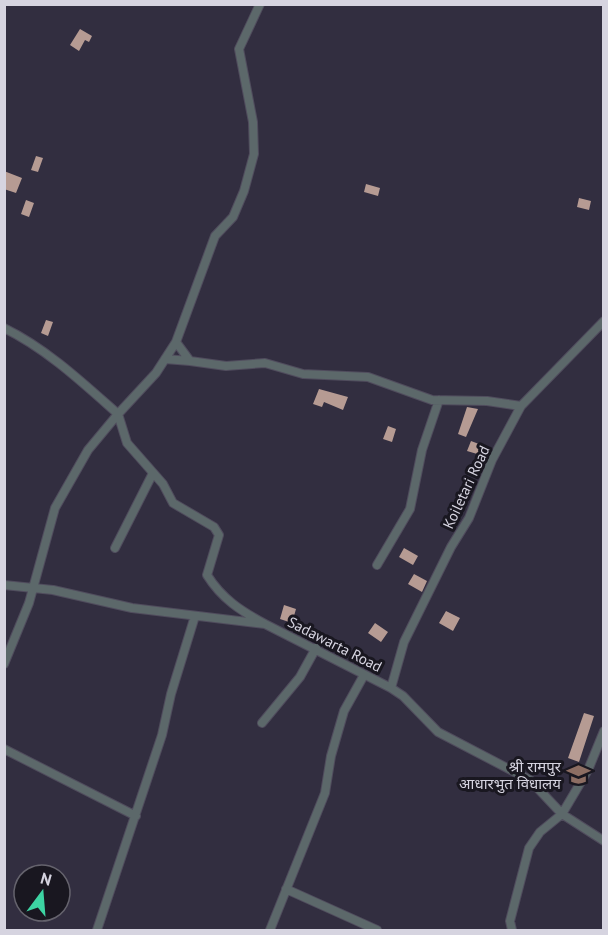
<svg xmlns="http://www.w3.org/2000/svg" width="608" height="935" viewBox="0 0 608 935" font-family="'PT Sans','Noto Sans Devanagari',sans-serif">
	<rect width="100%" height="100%" fill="#322e40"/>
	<path fill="#b69b93" d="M 80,29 L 92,36 L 89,42 L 85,40 L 79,51 L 70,45 Z
		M 36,156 L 43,158 L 38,172 L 31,170 Z
		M 4,171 L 22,178 L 16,193 L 4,189 Z
		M 366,184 L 380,188 L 378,196 L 364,192 Z
		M 579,198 L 591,201 L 589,210 L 577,207 Z
		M 26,200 L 34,203 L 29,217 L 21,214 Z
		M 46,320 L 53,322 L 48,336 L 41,333 Z
		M 319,389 L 348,397 L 343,410 L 324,402 L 322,407 L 313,404 Z
		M 467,407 L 478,409 L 466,437 L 458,434 Z
		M 388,426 L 396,429 L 392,442 L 383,439 Z
		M 471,441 L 487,447 L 484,456 L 467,451 Z
		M 404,548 L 418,556 L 413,565 L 399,557 Z
		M 414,574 L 427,581 L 422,592 L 408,584 Z
		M 284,605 L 296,609 L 292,623 L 280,619 Z
		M 446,611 L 460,618 L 453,631 L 439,623 Z
		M 375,623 L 388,632 L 381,642 L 368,633 Z
		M 584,713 L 594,716 L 579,762 L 568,758 Z"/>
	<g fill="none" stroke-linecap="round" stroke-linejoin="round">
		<defs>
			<path id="street" d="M 260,4 L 239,49 L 253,122 L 254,154 L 244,191 L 233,217 L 215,236 L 176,342 L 156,373 L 118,414 L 127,443 L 163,484 L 173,503 L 214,527 L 219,535 L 207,575 C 222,599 241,611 265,624
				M 4,328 C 47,349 83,383 118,414 L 88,450 L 55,508 L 29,603 L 4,664
				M 176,342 L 190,361 L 226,366 L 265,363 L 303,374 L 368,377 L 432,400 L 487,401 L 521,406
				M 165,359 L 190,361
				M 115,548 L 153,473
				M 377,565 L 410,509 L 422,450 L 439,400
				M 4,585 L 53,590 L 132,608 L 265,624 L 391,688 L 403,696 L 438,732 L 530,780 L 562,814 L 604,841
				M 391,688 L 404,642 L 451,547 L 469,518 L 492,460 L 521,406 L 604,321
				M 262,723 L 300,677 L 316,648
				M 4,749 L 136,816
				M 286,889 L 377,930
				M 97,930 L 162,735 L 171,694 L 195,616
				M 270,930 L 325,793 L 331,756 L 344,711 L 364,675
				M 512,930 L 510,921 L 529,848 L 540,832 L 562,814 L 588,770 L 604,731"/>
		</defs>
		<use href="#street" stroke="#504c5d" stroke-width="10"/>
		<use href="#street" stroke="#5c686a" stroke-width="8"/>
	</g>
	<defs>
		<symbol id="school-bare" viewBox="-9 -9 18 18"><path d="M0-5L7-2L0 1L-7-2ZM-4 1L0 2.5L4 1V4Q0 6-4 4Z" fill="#8d6e63" stroke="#191720" stroke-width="2.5" paint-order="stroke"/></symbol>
	</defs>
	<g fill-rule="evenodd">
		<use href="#school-bare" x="562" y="758" width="33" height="33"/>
	</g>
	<g text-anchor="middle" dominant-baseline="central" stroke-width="6" stroke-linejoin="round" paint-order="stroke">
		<g font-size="15" fill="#d6d4e0" stroke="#191720">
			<text transform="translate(466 487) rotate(-65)">Koiletari Road</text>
			<text transform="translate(335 644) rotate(27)">Sadawarta Road</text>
		</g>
		<g font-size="15" fill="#d6d4e0" stroke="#191720" text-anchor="end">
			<text x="561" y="766">श्री रामपुर<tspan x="561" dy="17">आधारभुत विधालय</tspan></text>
		</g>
	</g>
	<rect width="608" height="935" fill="none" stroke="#d6d4e0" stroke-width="12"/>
	<g transform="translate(42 893) rotate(16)"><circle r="28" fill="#191720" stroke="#65636d" stroke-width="1.5"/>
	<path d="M0-4.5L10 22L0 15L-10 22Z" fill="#3dd4a3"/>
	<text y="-9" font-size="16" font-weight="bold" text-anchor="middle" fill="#d6d4e0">N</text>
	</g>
</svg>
